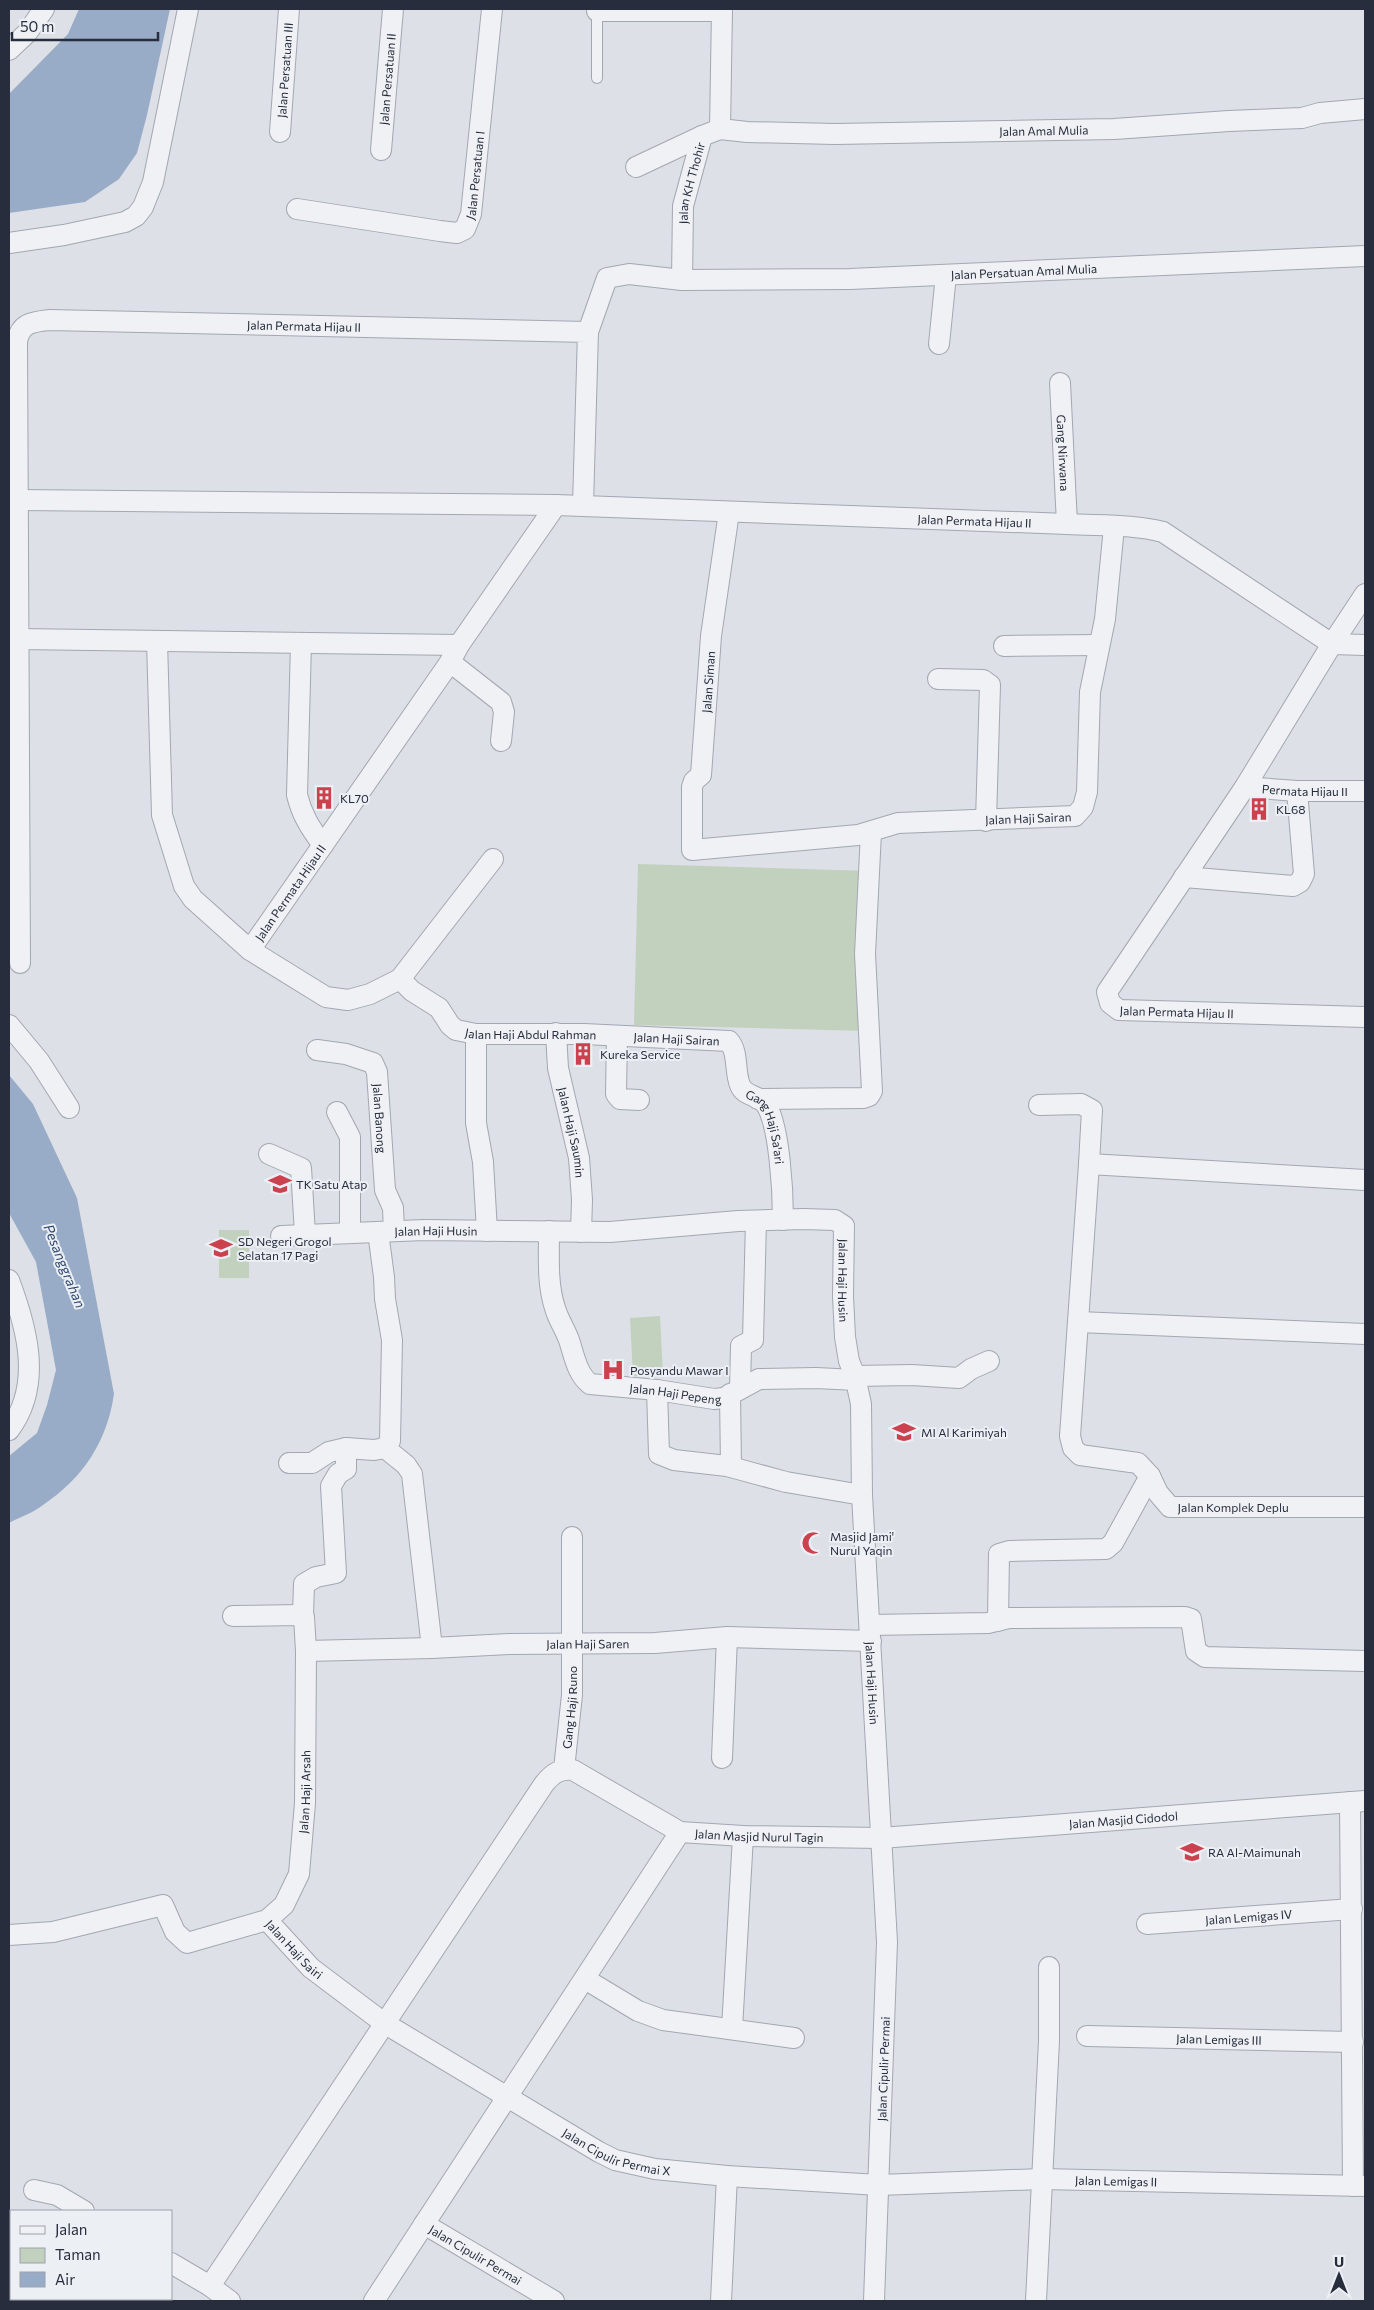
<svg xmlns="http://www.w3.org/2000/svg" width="1374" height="2310" viewBox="0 0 1374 2310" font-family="Commissioner,sans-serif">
	<rect width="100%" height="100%" fill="#dde0e7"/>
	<path fill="#c2d1be" d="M 638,864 L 871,871 L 867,1031 L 634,1025 Z
		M 219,1230 L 249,1230 L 249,1278 L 219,1278 Z
		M 660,1316 L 663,1375 L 633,1376 L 630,1318 Z"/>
	<path fill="#98acc7" d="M 79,9 L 170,9 L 147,115 L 137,153 L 119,179 L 85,202 L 9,213 L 9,94 L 68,34 Z
		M 9,1075 L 33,1104 L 77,1198 L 114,1394 C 107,1442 83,1478 43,1505 C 33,1513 20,1517 9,1523 L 9,1456 L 37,1433 L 47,1405 L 56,1370 L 36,1262 L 9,1213 Z"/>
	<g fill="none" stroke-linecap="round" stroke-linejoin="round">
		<defs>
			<path id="lane" d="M 597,11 L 597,78"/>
			<g id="street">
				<path d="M 597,9 L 597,11 L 721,11"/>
				<path d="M 9,50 L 27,33 L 44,9"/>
				<path id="s1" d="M 720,129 L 747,132 L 835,134 L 1114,129 L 1229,121 L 1302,118 L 1320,113 L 1365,109"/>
				<path id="s2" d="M 280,132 L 289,9"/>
				<path id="s3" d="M 381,150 L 393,9"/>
				<path d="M 636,167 L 702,136"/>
				<path id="s4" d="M 297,209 L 440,231 L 457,233 L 465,229 L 471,214 L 492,9"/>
				<path d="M 9,243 L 64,235 L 125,222 L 136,216 L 143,207 L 153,182 L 188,9"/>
				<path id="s5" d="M 682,280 L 683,206 L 702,136 L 720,129 L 722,9"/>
				<path id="s6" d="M 588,332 L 607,278 L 629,274 L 682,280 L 850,279 L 1365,256"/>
				<path d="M 939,344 L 946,275"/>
				<path id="s7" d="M 1060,383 L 1067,524"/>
				<path d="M 18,500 L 556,505"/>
				<path id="s8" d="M 729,512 L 711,636 L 701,775 L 694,781 L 692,787 L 692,850 L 858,835 L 898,823 L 1075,816 L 1083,807 L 1087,792 L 1090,692 L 1105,619 L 1114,527"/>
				<path d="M 18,639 L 459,645"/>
				<path d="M 157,641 L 162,815 L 184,886 L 193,899 L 250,950 L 326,997 L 348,1000 L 370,994 L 400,979 L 493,859"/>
				<path d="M 301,643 L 297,795 C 302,815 310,828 323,845"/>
				<path id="s9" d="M 1365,645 L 1332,644 L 1245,787 L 1107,992 L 1110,1003 L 1119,1010 L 1365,1017"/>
				<path d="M 1004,646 L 1099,645"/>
				<path d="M 450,662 L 501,702 L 504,712 L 501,741"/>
				<path d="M 938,679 L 983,680 L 990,685 L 986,821"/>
				<path id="s10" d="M 1245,787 L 1297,791 L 1365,791"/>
				<path d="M 1184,877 L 1293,886 L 1300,882 L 1304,874 L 1297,791"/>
				<path id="s11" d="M 250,950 L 450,662 L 459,645 L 556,505 L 1067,524 C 1098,526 1133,524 1163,532 L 1332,644 L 1365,594"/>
				<path id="s12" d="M 20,963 L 17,342 C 20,323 32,322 49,320 L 588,332 L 583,505"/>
				<path id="s13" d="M 400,979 L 412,991 L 439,1008 L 450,1025 L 456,1030 L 476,1034 L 584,1034 L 729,1041 C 739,1053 734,1070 740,1085 C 744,1096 757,1095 764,1102 C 780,1121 783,1195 783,1220"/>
				<path d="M 9,1025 L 39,1061 L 69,1108"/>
				<path id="s14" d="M 556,1033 L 558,1068 L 579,1158 L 582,1200 L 581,1232"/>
				<path d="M 476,1034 L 476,1123 L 483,1162 L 487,1231"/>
				<path d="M 617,1036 L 616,1094 L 620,1099 L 639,1100"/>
				<path id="s15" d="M 317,1050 L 346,1054 L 373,1063 L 377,1072 L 385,1190 L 393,1208 L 394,1231"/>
				<path d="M 758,1099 L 863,1098 L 869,1096 L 872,1091 L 865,954 L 871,832"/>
				<path d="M 1039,1105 L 1081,1104 L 1092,1110 L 1089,1164"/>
				<path d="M 337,1112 L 350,1137 L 350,1233"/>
				<path d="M 269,1154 L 301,1168 L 305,1234"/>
				<path id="s16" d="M 1365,1180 L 1089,1164 L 1070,1436 L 1073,1448 L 1080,1455 L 1138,1463 L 1150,1476 L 1158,1493 L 1170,1507 L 1365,1507"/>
				<path id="s17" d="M 549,1231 C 549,1256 547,1284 555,1308 C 558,1319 565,1329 569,1340 C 574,1355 577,1374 590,1384 L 657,1390 L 714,1399 L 724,1398 L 759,1379 L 816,1378 L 856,1380"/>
				<path id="s18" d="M 281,1236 L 424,1230 L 610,1232 L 738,1221 L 803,1219 L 835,1220 L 844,1226 L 843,1296 L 845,1337 L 849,1361 L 855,1376 L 861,1404 L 862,1495 L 887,1942 L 874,2301"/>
				<path d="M 9,1280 C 27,1328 43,1385 9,1430"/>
				<path d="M 1078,1322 L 1365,1334"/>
				<path d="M 855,1376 L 912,1375 L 959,1378 L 971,1369 L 989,1361"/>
				<path d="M 740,1389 L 741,1346 L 753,1340 L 756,1221"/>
				<path d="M 657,1390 L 659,1454 L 674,1460 L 727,1466 L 786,1482 L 862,1495"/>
				<path d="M 730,1394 L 731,1467"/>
				<path d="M 385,1448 L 406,1465 L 412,1474 L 432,1648"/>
				<path d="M 289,1463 L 312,1463 L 329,1452 L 346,1448 L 374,1450 L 385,1448 L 390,1441 L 392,1340 L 385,1299 L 384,1277 L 378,1232"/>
				<path d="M 303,1615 L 304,1584 L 316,1577 L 336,1573 L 331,1486 L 338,1474 L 346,1469 L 346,1448"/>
				<path d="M 998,1621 L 999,1554 L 1009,1551 L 1106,1549 L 1113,1543 L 1150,1476"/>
				<path d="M 870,1625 L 988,1623 L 1009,1618 L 1185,1617 L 1191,1619 L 1196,1651 L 1205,1657 L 1365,1661"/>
				<path id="s19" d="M 306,1651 L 432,1648 L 509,1644 L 655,1643 L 727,1637 L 871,1641"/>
				<path d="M 722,1758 L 727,1637"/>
				<path id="s20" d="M 564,1769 L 572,1695 L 572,1537"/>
				<path d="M 1350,1802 L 1353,2186"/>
				<path id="s21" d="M 267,1920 L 311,1968 L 384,2023 L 599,2152 L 615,2160 L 655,2169 L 727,2176 L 879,2185 L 1041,2179 L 1365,2186"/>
				<path id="s22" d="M 1147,1924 L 1352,1909"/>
				<path id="s23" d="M 9,1935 L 53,1932 L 163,1905 L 175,1932 L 187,1943 L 267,1920 L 284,1905 L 299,1874 L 305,1803 L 306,1651 L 304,1617 L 301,1615 L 233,1616"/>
				<path d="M 585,1979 L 638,2011 L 663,2020 L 794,2038"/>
				<path d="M 732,2029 L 743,1836"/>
				<path id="s24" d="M 1087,2036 L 1353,2042"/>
				<path d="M 34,2190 L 57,2195 L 84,2211"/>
				<path id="s25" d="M 424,2224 L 554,2301"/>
				<path id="s26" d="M 171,2263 L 210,2286 L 544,1784 C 553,1773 559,1769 573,1770 L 680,1832 L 743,1836 L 881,1838 L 1365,1801"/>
				<path d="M 210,2286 L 230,2301"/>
				<path d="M 374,2301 L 680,1832"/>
				<path d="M 721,2301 L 727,2176"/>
				<path d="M 1036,2301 L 1049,2041 L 1049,1967"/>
			</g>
		</defs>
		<use href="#lane" stroke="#a3a7b1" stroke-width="12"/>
		<use href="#street" stroke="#a3a7b1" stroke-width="22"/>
		<use href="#lane" stroke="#eff1f5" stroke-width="10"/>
		<use href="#street" stroke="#eff1f5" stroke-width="20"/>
	</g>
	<defs>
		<symbol id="building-bare" viewBox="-9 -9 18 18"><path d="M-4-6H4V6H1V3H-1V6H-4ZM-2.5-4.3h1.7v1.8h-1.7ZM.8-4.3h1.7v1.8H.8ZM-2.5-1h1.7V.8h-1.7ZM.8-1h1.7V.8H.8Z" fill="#cc414e" stroke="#eceff4" stroke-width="2.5" paint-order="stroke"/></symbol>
		<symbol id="school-bare" viewBox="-9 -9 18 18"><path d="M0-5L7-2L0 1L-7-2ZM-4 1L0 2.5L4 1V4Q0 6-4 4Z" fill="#cc414e" stroke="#eceff4" stroke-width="2.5" paint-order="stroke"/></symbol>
		<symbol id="hospital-bare" viewBox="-9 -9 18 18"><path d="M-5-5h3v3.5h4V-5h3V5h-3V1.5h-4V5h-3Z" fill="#cc414e" stroke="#eceff4" stroke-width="2.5" paint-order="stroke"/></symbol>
		<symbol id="mosque-bare" viewBox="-9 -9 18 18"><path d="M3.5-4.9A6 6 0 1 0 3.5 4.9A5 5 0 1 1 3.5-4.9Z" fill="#cc414e" stroke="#eceff4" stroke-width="2.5" paint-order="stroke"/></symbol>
	</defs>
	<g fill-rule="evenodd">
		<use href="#building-bare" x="308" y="782" width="32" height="32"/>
		<use href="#building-bare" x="1243" y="793" width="32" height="32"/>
		<use href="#building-bare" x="567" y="1038" width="32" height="32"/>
		<use href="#school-bare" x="264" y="1168" width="32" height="32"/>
		<use href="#school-bare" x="205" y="1232" width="32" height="32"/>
		<use href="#hospital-bare" x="597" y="1354" width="32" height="32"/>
		<use href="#school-bare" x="888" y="1416" width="32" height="32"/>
		<use href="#mosque-bare" x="797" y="1527" width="32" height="32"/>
		<use href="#school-bare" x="1176" y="1836" width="32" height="32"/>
	</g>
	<g text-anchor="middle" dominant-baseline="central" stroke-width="4" stroke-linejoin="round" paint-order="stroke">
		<g font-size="12" fill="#272d3d" stroke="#eceff4">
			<text stroke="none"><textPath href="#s2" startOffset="62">Jalan Persatuan III</textPath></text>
			<text stroke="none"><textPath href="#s3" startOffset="71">Jalan Persatuan II</textPath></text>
			<text stroke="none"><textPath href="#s1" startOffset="324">Jalan Amal Mulia</textPath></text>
			<text stroke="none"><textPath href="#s4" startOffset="226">Jalan Persatuan I</textPath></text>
			<text stroke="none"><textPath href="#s5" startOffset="98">Jalan KH Thohir</textPath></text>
			<text stroke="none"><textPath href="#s6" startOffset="475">Jalan Persatuan Amal Mulia</textPath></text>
			<text stroke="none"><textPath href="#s12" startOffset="919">Jalan Permata Hijau II</textPath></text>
			<text stroke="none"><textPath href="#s7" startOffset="70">Gang Nirwana</textPath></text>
			<text stroke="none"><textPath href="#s11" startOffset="959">Jalan Permata Hijau II</textPath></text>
			<text transform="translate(708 682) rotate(-86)">Jalan Siman</text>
			<text stroke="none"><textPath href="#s10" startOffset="60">Permata Hijau II</textPath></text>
			<text stroke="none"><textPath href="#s8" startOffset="682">Jalan Haji Sairan</textPath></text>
			<text stroke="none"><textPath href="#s11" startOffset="70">Jalan Permata Hijau II</textPath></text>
			<text stroke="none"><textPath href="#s9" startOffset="528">Jalan Permata Hijau II</textPath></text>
			<text stroke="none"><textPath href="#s13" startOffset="152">Jalan Haji Abdul Rahman</textPath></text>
			<text stroke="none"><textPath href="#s13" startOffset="298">Jalan Haji Sairan</textPath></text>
			<text stroke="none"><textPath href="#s15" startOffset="114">Jalan Banong</textPath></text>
			<text stroke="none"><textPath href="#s13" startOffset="449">Gang Haji Sa'ari</textPath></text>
			<text stroke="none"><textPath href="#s14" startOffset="101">Jalan Haji Saumin</textPath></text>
			<text stroke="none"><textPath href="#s18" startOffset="155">Jalan Haji Husin</textPath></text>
			<text stroke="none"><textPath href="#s18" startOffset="620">Jalan Haji Husin</textPath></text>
			<text stroke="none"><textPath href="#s17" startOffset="248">Jalan Haji Pepeng</textPath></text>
			<text stroke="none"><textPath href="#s16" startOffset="748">Jalan Komplek Deplu</textPath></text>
			<text stroke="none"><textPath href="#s19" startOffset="282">Jalan Haji Saren</textPath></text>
			<text stroke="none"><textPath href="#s18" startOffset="1025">Jalan Haji Husin</textPath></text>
			<text stroke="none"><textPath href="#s20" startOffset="62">Gang Haji Runo</textPath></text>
			<text stroke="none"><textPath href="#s23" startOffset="426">Jalan Haji Arsah</textPath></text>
			<text stroke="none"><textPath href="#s26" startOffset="1250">Jalan Masjid Cidodol</textPath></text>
			<text stroke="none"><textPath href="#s26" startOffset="885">Jalan Masjid Nurul Tagin</textPath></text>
			<text stroke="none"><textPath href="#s22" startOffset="102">Jalan Lemigas IV</textPath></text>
			<text stroke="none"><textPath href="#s21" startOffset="40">Jalan Haji Sairi</textPath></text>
			<text stroke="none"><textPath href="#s24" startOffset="132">Jalan Lemigas III</textPath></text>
			<text transform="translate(883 2069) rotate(-88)">Jalan Cipulir Permai</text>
			<text stroke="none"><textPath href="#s21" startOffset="424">Jalan Cipulir Permai X</textPath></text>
			<text stroke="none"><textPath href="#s21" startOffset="928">Jalan Lemigas II</textPath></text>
			<text stroke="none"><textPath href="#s25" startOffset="60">Jalan Cipulir Permai</textPath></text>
		</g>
		<g font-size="12" fill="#272d3d" stroke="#eceff4" text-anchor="start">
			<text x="340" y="798">KL70</text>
			<text x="1276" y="809">KL68</text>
			<text x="600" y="1054">Kureka Service</text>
			<text x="296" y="1184">TK Satu Atap</text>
			<text x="238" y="1241">SD Negeri Grogol<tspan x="238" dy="14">Selatan 17 Pagi</tspan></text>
			<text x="630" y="1370">Posyandu Mawar I</text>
			<text x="921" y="1432">MI Al Karimiyah</text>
			<text x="830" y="1536">Masjid Jami'<tspan x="830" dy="14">Nurul Yaqin</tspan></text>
			<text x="1208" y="1852">RA Al-Maimunah</text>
		</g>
		<g font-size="14" font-style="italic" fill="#314a70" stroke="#eceff4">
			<text transform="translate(65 1266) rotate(68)">Pesanggrahan</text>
		</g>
	</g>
	<rect width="1374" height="2310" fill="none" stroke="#272d3d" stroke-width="20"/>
	<rect x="10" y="2210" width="162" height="90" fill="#eceff4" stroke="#9da1ab"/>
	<rect x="20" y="2226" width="25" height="8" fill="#eff1f5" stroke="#9da1ab"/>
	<text x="55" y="2235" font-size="15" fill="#272d3d">Jalan</text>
	<rect x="20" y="2248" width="25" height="15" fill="#c2d1be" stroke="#9da1ab"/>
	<text x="55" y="2260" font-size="15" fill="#272d3d">Taman</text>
	<rect x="20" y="2272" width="25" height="15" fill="#98acc7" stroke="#9da1ab"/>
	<text x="55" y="2285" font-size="15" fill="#272d3d">Air</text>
	<g transform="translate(1339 2275)" stroke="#eceff4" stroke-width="4" paint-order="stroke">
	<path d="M0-4L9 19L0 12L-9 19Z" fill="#272d3d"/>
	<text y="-8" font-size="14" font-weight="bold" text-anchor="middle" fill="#272d3d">U</text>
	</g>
	<path d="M12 32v8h146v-8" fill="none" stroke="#272d3d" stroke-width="2.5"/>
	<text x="20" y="32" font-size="15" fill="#272d3d" stroke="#eceff4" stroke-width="4" paint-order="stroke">50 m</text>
</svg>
